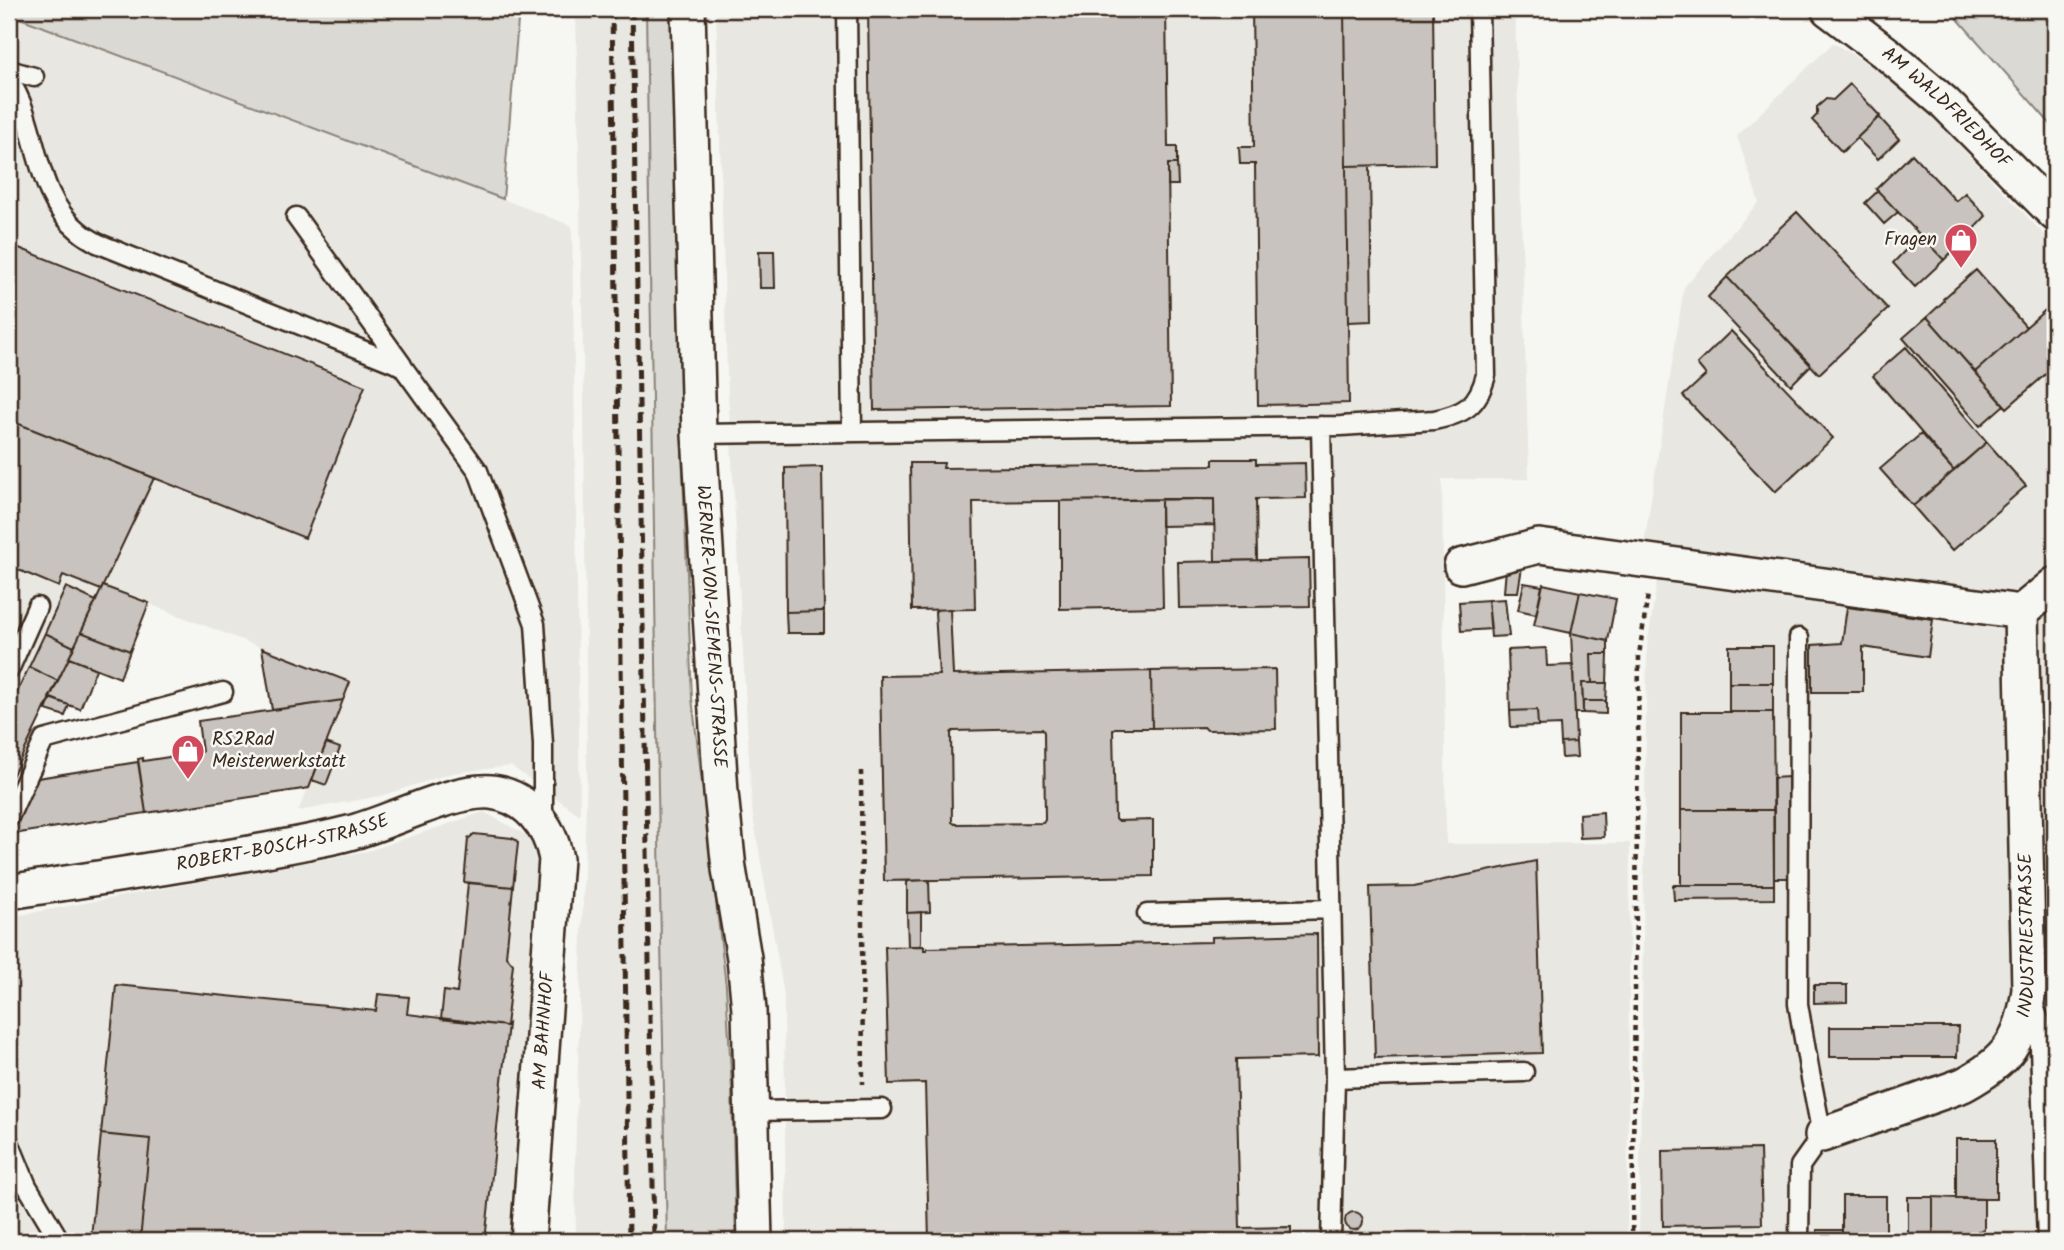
<svg xmlns="http://www.w3.org/2000/svg" width="2064" height="1250" viewBox="0 0 2064 1250" font-family="Kalam,sans-serif">
	<rect width="100%" height="100%" fill="#f6f6f2"/>
	<filter id="ink" filterUnits="userSpaceOnUse"><feTurbulence type="fractalNoise" baseFrequency=".0143" numOctaves="2"/><feDisplacementMap in="SourceGraphic" scale="14" xChannelSelector="R" yChannelSelector="G"/><feConvolveMatrix kernelMatrix="1 2 1 2 8 2 1 2 1" color-interpolation-filters="sRGB"/></filter>
	<g filter="url(#ink)">
		<path fill="#e8e7e2" d="M 9,9 L 14,9 L 572,226 L 580,815 L 511,766 L 452,773 L 380,796 L 298,811 L 312,780 L 326,785 L 340,749 L 326,743 L 350,682 L 103,586 L 9,783 Z
			M 576,9 L 646,9 L 658,791 L 667,1241 L 576,1241 L 575,1164 L 587,772 L 584,403 Z
			M 716,9 L 1515,9 L 1529,479 L 1442,479 L 1446,844 L 1630,843 L 1627,1241 L 786,1241 L 784,995 L 752,810 L 727,373 Z
			M 1833,43 L 1898,81 L 2055,246 L 2055,1241 L 1639,1241 L 1647,647 L 1662,548 L 1644,545 L 1684,287 L 1759,202 L 1737,136 Z
			M 484,812 L 548,847 L 516,1241 L 9,1241 L 9,917 L 368,851 Z"/>
		<path fill="#dad9d3" stroke="#8a8278" stroke-width="2" d="M 9,9 L 519,9 L 503,199 L 9,14 Z
			M 646,9 L 674,9 L 682,447 L 692,698 L 726,986 L 732,1089 L 736,1241 L 667,1241 L 658,791 Z
			M 1949,9 L 2055,9 L 2055,129 Z"/>
		<path fill="#c8c3be" stroke="#3b2a1e" stroke-width="2" fill-rule="evenodd" d="M 868,9 L 1166,9 L 1168,147 L 1177,147 L 1177,164 L 1168,164 L 1171,406 L 874,410 Z
			M 1252,9 L 1344,9 L 1349,403 L 1258,405 L 1255,164 L 1240,164 L 1239,147 L 1254,147 Z
			M 1344,9 L 1433,9 L 1435,164 L 1346,166 Z
			M 1850,84 L 1880,116 L 1842,152 L 1812,120 L 1817,115 L 1817,107 L 1826,99 L 1833,100 Z
			M 1879,117 L 1899,139 L 1878,159 L 1857,138 Z
			M 1912,154 L 1956,201 L 1965,193 L 1986,216 L 1944,260 L 1876,189 Z
			M 1168,164 L 1177,164 L 1178,185 L 1168,185 Z
			M 1346,166 L 1370,166 L 1372,321 L 1348,322 Z
			M 1878,191 L 1898,212 L 1884,224 L 1865,203 Z
			M 1797,212 L 1888,309 L 1819,374 L 1727,277 Z
			M 1920,235 L 1944,260 L 1915,287 L 1893,263 Z
			M 9,244 L 365,386 L 305,538 L 9,420 Z
			M 759,251 L 774,251 L 775,288 L 760,288 Z
			M 1976,270 L 2026,327 L 1975,372 L 1927,317 L 1944,301 L 1943,299 Z
			M 1727,277 L 1811,365 L 1791,385 L 1708,297 Z
			M 2051,305 L 2055,310 L 2055,366 L 2007,408 L 1975,372 Z
			M 1927,317 L 2004,405 L 1980,426 L 1903,338 Z
			M 1731,331 L 1833,438 L 1775,492 L 1683,396 L 1706,375 L 1697,364 Z
			M 1906,347 L 1987,442 L 1954,471 L 1873,376 Z
			M 9,420 L 154,478 L 101,590 L 63,575 L 59,587 L 9,566 Z
			M 1921,434 L 1954,471 L 1913,506 L 1880,469 Z
			M 1987,442 L 2026,486 L 1952,551 L 1913,506 Z
			M 1213,459 L 1256,459 L 1256,464 L 1305,463 L 1306,498 L 1256,499 L 1257,560 L 1215,561 L 1214,499 L 973,502 L 975,609 L 912,610 L 910,463 L 944,463 L 943,468 L 1213,465 Z
			M 822,467 L 824,611 L 786,612 L 785,468 Z
			M 1161,499 L 1214,499 L 1214,525 L 1161,526 Z
			M 1161,499 L 1163,607 L 1060,609 L 1060,501 Z
			M 1309,559 L 1310,606 L 1179,608 L 1178,562 Z
			M 1522,567 L 1518,592 L 1504,592 L 1506,569 Z
			M 1524,583 L 1542,586 L 1536,614 L 1518,610 Z
			M 1543,584 L 1580,592 L 1571,633 L 1534,625 Z
			M 103,586 L 149,603 L 130,651 L 81,632 Z
			M 66,587 L 96,601 L 74,647 L 45,633 Z
			M 1580,592 L 1616,599 L 1608,641 L 1571,633 Z
			M 1505,599 L 1509,636 L 1491,637 L 1488,600 Z
			M 1488,600 L 1491,629 L 1461,631 L 1459,602 Z
			M 1847,607 L 1933,619 L 1928,657 L 1863,647 L 1863,692 L 1812,692 L 1812,645 L 1842,643 Z
			M 950,609 L 953,675 L 1151,671 L 1152,728 L 1115,728 L 1113,730 L 1115,819 L 1117,821 L 1153,820 L 1153,876 L 884,881 L 880,676 L 939,675 L 935,612 L 937,610 ZM 1042,729 L 1044,732 L 1045,820 L 1043,823 L 955,824 L 952,822 L 951,733 L 953,731 Z
			M 824,611 L 824,633 L 787,633 L 786,612 Z
			M 81,632 L 130,651 L 120,678 L 69,658 Z
			M 45,633 L 74,647 L 58,681 L 29,667 Z
			M 1571,633 L 1608,641 L 1608,654 L 1591,654 L 1592,683 L 1582,683 L 1583,713 L 1575,713 Z
			M 1729,646 L 1773,646 L 1773,683 L 1729,683 Z
			M 262,648 L 350,682 L 343,700 L 272,710 Z
			M 1546,648 L 1547,666 L 1573,665 L 1576,742 L 1561,743 L 1560,725 L 1538,726 L 1537,710 L 1510,711 L 1508,650 Z
			M 1591,654 L 1608,654 L 1607,683 L 1592,683 Z
			M 69,658 L 96,669 L 80,709 L 49,698 Z
			M 29,667 L 58,681 L 9,783 L 9,709 Z
			M 1275,669 L 1276,729 L 1207,730 L 1204,727 L 1152,728 L 1151,671 Z
			M 1582,683 L 1607,683 L 1606,701 L 1583,701 Z
			M 1729,683 L 1773,683 L 1773,712 L 1729,712 Z
			M 51,698 L 69,705 L 65,716 L 46,710 Z
			M 343,700 L 309,788 L 146,813 L 138,759 L 143,758 L 143,761 L 202,752 L 198,721 Z
			M 1583,701 L 1606,701 L 1606,714 L 1583,713 Z
			M 1537,710 L 1538,726 L 1511,727 L 1510,711 Z
			M 1681,712 L 1773,712 L 1774,810 L 1681,810 Z
			M 1576,742 L 1577,757 L 1562,758 L 1561,743 Z
			M 326,743 L 340,748 L 326,785 L 312,780 Z
			M 138,762 L 146,813 L 13,834 L 13,831 L 38,778 Z
			M 1788,777 L 1788,878 L 1774,878 L 1773,778 Z
			M 1681,810 L 1774,810 L 1774,885 L 1681,885 Z
			M 1603,812 L 1604,837 L 1580,838 L 1579,814 Z
			M 474,834 L 512,838 L 516,840 L 518,843 L 513,887 L 464,882 L 468,839 Z
			M 1536,861 L 1542,1053 L 1375,1058 L 1370,887 L 1414,886 Z
			M 929,880 L 930,912 L 907,913 L 907,883 L 908,881 Z
			M 468,883 L 513,887 L 506,956 L 513,964 L 506,1026 L 441,1019 L 444,991 L 457,993 Z
			M 1673,885 L 1774,885 L 1774,899 L 1674,900 Z
			M 921,912 L 921,943 L 920,946 L 908,946 L 907,913 Z
			M 1317,934 L 1318,1057 L 1236,1059 L 1240,1228 L 1291,1227 L 1291,1241 L 929,1241 L 925,1083 L 889,1084 L 885,947 L 924,946 L 924,950 L 927,950 L 927,948 L 1212,942 L 1212,937 Z
			M 116,985 L 376,1011 L 378,994 L 409,997 L 407,1014 L 506,1026 L 508,1024 L 485,1241 L 140,1241 L 150,1139 L 101,1134 Z
			M 1814,985 L 1847,985 L 1847,1002 L 1814,1003 Z
			M 1830,1027 L 1958,1027 L 1957,1057 L 1830,1057 Z
			M 2055,1122 L 2055,1168 L 2053,1165 L 2051,1125 Z
			M 101,1134 L 150,1139 L 140,1241 L 91,1238 Z
			M 1956,1139 L 1996,1139 L 1996,1199 L 1956,1199 Z
			M 1760,1149 L 1762,1224 L 1663,1226 L 1662,1151 Z
			M 9,1192 L 19,1197 L 9,1218 Z
			M 1842,1196 L 1886,1196 L 1886,1241 L 1842,1241 Z
			M 1908,1197 L 1933,1197 L 1933,1241 L 1908,1241 Z
			M 1933,1197 L 1984,1199 L 1984,1230 L 1978,1231 L 1978,1241 L 1933,1241 Z
			M1345 1221a9 9 0 1 1 18 0a9 9 0 1 1-18 0Z
			M 1817,1230 L 1842,1230 L 1842,1241 L 1817,1241 Z
			M 1718,1234 L 1750,1234 L 1751,1241 L 1718,1241 Z"/>
		<g fill="none" stroke-linecap="round" stroke-linejoin="round">
			<defs>
				<path id="lane" d="M 847,9 L 852,431
					M 9,70 L 34,77
					M 9,80 C 40,126 32,194 79,231 C 84,236 91,239 97,243 L 402,366 L 478,471 L 535,624 L 543,744 L 543,823
					M 296,217 L 402,365
					M 1321,426 L 1335,1078 L 1331,1241
					M 699,434 L 1341,426 L 1434,420 C 1464,414 1478,406 1486,375 L 1479,9
					M 1799,638 L 1798,1004 L 1809,1068 L 1822,1135 L 1800,1166 L 1799,1241
					M 9,670 L 37,607
					M 9,817 L 44,740 L 223,692
					M 1147,914 L 1331,909
					M 2033,1003 L 2039,1020 L 2047,1241
					M 1335,1078 L 1524,1072
					M 752,1111 L 882,1109
					M 9,1142 L 27,1186 L 60,1241"/>
				<g id="street">
					<path id="s1" d="M 688,9 L 699,434 L 721,793 L 729,869 L 744,958 L 749,1010 L 755,1241"/>
					<path id="s2" d="M 1828,9 L 1890,56 L 1945,103 L 2055,214"/>
					<path d="M 1461,566 L 1539,546 L 2021,612 L 2055,584"/>
					<path id="s3" d="M 9,892 C 91,879 173,867 255,852 C 287,846 318,841 349,833 C 390,823 451,789 491,792 C 527,796 550,826 556,859 L 528,1241"/>
					<path id="s4" d="M 1822,1135 L 1963,1085 C 2008,1061 2022,1040 2029,990 L 2021,612"/>
				</g>
			</defs>
			<use href="#lane" stroke="#3b2a1e" stroke-width="23"/>
			<use href="#street" stroke="#3b2a1e" stroke-width="38"/>
			<path stroke="#3b2a1e" stroke-width="4.5" stroke-dasharray="5 5" stroke-linecap="butt" d="M 861,771 L 863,1084
				M 1632,1241 L 1639,655 L 1648,594"/>
			<use href="#lane" stroke="#f6f6f2" stroke-width="18"/>
			<use href="#street" stroke="#f6f6f2" stroke-width="33"/>
			<path stroke="#3b2a1e" stroke-width="5" stroke-dasharray="10 5" stroke-linecap="butt" d="M 612,9 L 629,1241
				M 632,9 L 654,1241"/>
		</g>
	</g>
	<defs>
		<symbol id="shop-pin" viewBox="-11 -11 22 30"><path d="M0 17L-7.5 6A9.5 9.5 0 1 1 7.5 6Z" fill="#d1495b" stroke="#f6f6f2"/><path d="M-5-2.5h2.3a2.7 3.5 0 0 1 5.4 0H5L5.5 6h-11ZM-1.5-2.5h3a1.5 2.3 0 0 0-3 0Z" fill="#fff"/></symbol>
	</defs>
	<g fill-rule="evenodd">
		<use href="#shop-pin" x="1942" y="221" width="38" height="52"/>
		<use href="#shop-pin" x="169" y="732" width="38" height="52"/>
	</g>
	<g text-anchor="middle" dominant-baseline="central" stroke-width="5" stroke-linejoin="round" paint-order="stroke">
		<g font-size="19" fill="#3b2a1e" stroke="#f6f6f2">
			<text stroke="none"><textPath href="#s2" startOffset="154">AM WALDFRIEDHOF</textPath></text>
			<text stroke="none"><textPath href="#s1" startOffset="618">WERNER-VON-SIEMENS-STRASSE</textPath></text>
			<text stroke="none"><textPath href="#s3" startOffset="278">ROBERT-BOSCH-STRASSE</textPath></text>
			<text stroke="none"><textPath href="#s4" startOffset="326">INDUSTRIESTRASSE</textPath></text>
			<text transform="translate(544 1031) rotate(-86)">AM BAHNHOF</text>
		</g>
		<g font-size="19" fill="#3b2a1e" stroke="#f6f6f2" text-anchor="end">
			<text x="1937" y="240">Fragen</text>
			<text x="212" y="740" text-anchor="start">RS2Rad<tspan x="212" dy="22">Meisterwerkstatt</tspan></text>
		</g>
	</g>
	<rect width="2064" height="1250" fill="none" stroke="#f6f6f2" stroke-width="35"/>
	<rect x="18" y="18" width="2029" height="1215" fill="none" stroke="#3b2a1e" stroke-width="2.5" filter="url(#ink)"/>
</svg>
